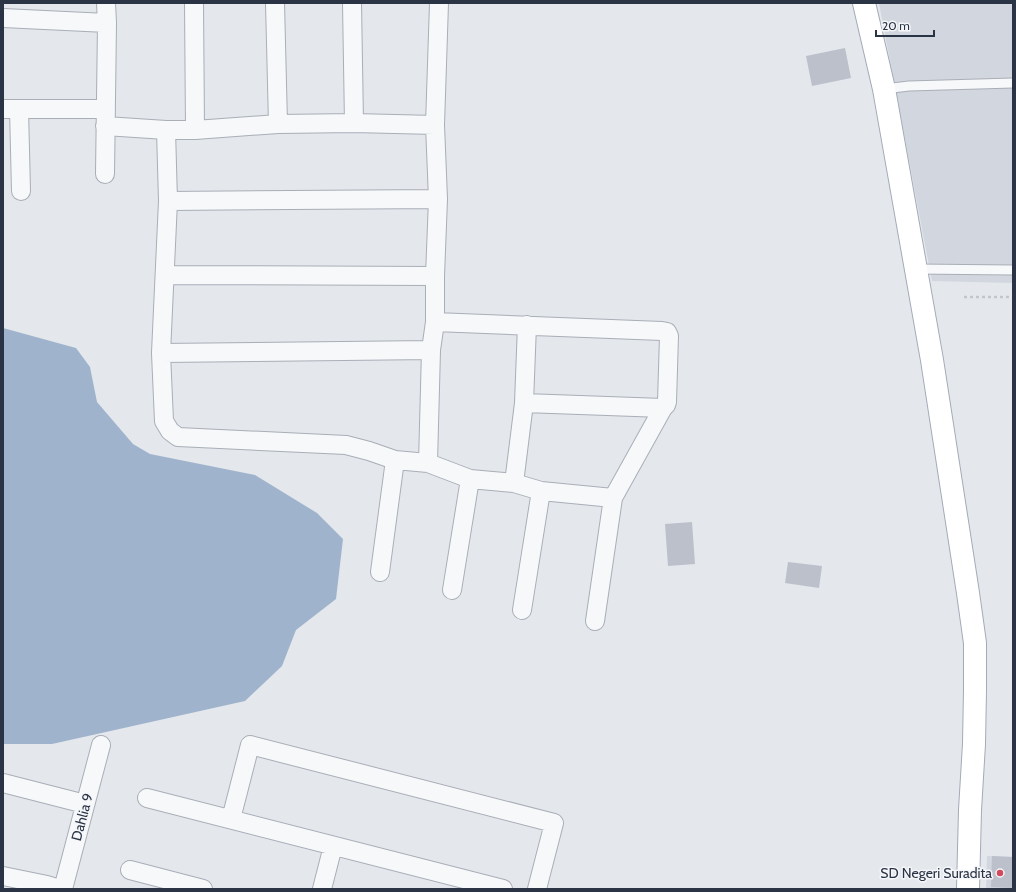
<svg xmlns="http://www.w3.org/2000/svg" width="1016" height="892" viewBox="0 0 1016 892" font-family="Cabin,sans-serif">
	<rect width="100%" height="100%" fill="#e4e7ec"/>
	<path fill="#d2d6de" d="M 879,3 L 1013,3 L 1013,283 L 932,281 Z
		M 987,856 L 1013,857 L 1013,889 L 986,889 Z"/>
	<path fill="#9fb4cc" d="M 3,328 L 76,348 L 90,367 L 97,402 L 133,444 L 150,454 L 255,475 L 317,513 L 343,539 L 336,599 L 296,630 L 282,666 L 245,701 L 52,744 L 3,744 Z"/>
	<path fill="#bbc0ca" d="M 845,48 L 851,78 L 812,86 L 806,56 Z
		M 692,522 L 695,564 L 668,566 L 665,524 Z
		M 788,562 L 822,566 L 819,588 L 785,583 Z
		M 992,856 L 1013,857 L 1013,888 L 991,887 Z"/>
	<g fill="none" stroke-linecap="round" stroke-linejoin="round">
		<defs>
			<path id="service" d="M 884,89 L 909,86 L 1013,83
				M 916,269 L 1013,270"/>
			<path id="minor" d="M 194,3 L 195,130
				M 275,3 L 278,124
				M 352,3 L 354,123
				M 3,18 L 107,23
				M 3,109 L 106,109
				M 19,109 L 21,191
				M 105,126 L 166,130 L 195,130 L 278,124 L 354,123 L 435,125
				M 166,130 L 168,201 L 161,353 L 164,421 L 170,431 L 178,437 L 346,445 L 369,451 L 395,460 L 428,463 L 470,479 L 514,483 L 541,491 L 613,498 L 595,621
				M 105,174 L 107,23 L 106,3
				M 168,201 L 438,199
				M 165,275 L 435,276
				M 435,322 L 662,331 L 667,332 L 669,336 L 667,402 L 666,405 L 663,408 L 524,403
				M 161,353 L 431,350
				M 428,463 L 431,350 L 435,322 L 435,276 L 438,199 L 435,125 L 439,3
				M 514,483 L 524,403 L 527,325
				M 613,498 L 663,408
				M 380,572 L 395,460
				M 452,590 L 470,479
				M 522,610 L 541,491
				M 3,783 L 85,804
				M 147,798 L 503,889
				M 231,819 L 250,745 L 554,823 L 537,889
				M 130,870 L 203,889
				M 3,876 L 47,885 L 60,889
				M 63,889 L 101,745
				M 322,889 L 333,846"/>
			<path id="primary" d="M 864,3 L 884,89 L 932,360 L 968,593 L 975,643 L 975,690 L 974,744 L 970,810 L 968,889"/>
		</defs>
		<use href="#service" stroke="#a9aeb7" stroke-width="11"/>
		<use href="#minor" stroke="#a9aeb7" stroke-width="20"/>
		<use href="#primary" stroke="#a3abb8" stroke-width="24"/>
		<path stroke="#c2c5cb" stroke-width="2.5" stroke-dasharray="3 3" stroke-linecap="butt" d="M 964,297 L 1013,297"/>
		<use href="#service" stroke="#f7f8fa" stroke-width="9"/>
		<use href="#minor" stroke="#f7f8fa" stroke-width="18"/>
		<use href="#primary" stroke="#fff" stroke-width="22"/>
	</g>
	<circle fill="#d1495b" stroke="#f4f6f9" stroke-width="1.5" cx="1000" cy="873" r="4"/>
	<g text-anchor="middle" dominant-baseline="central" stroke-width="3" stroke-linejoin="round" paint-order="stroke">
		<g font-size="14" fill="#2b3445" stroke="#f4f6f9">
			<text transform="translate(82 817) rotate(-75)">Dahlia 9</text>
		</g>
		<g font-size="14" fill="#2b3445" stroke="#f4f6f9" text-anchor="end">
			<text x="992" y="873">SD Negeri Suradita</text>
		</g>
	</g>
	<rect width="1016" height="892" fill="none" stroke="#2b3445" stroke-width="8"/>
	<path d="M876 30v6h58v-6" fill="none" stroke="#2b3445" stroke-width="2"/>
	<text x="882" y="30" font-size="12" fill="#2b3445" stroke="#f4f6f9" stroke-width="3" paint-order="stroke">20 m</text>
</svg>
